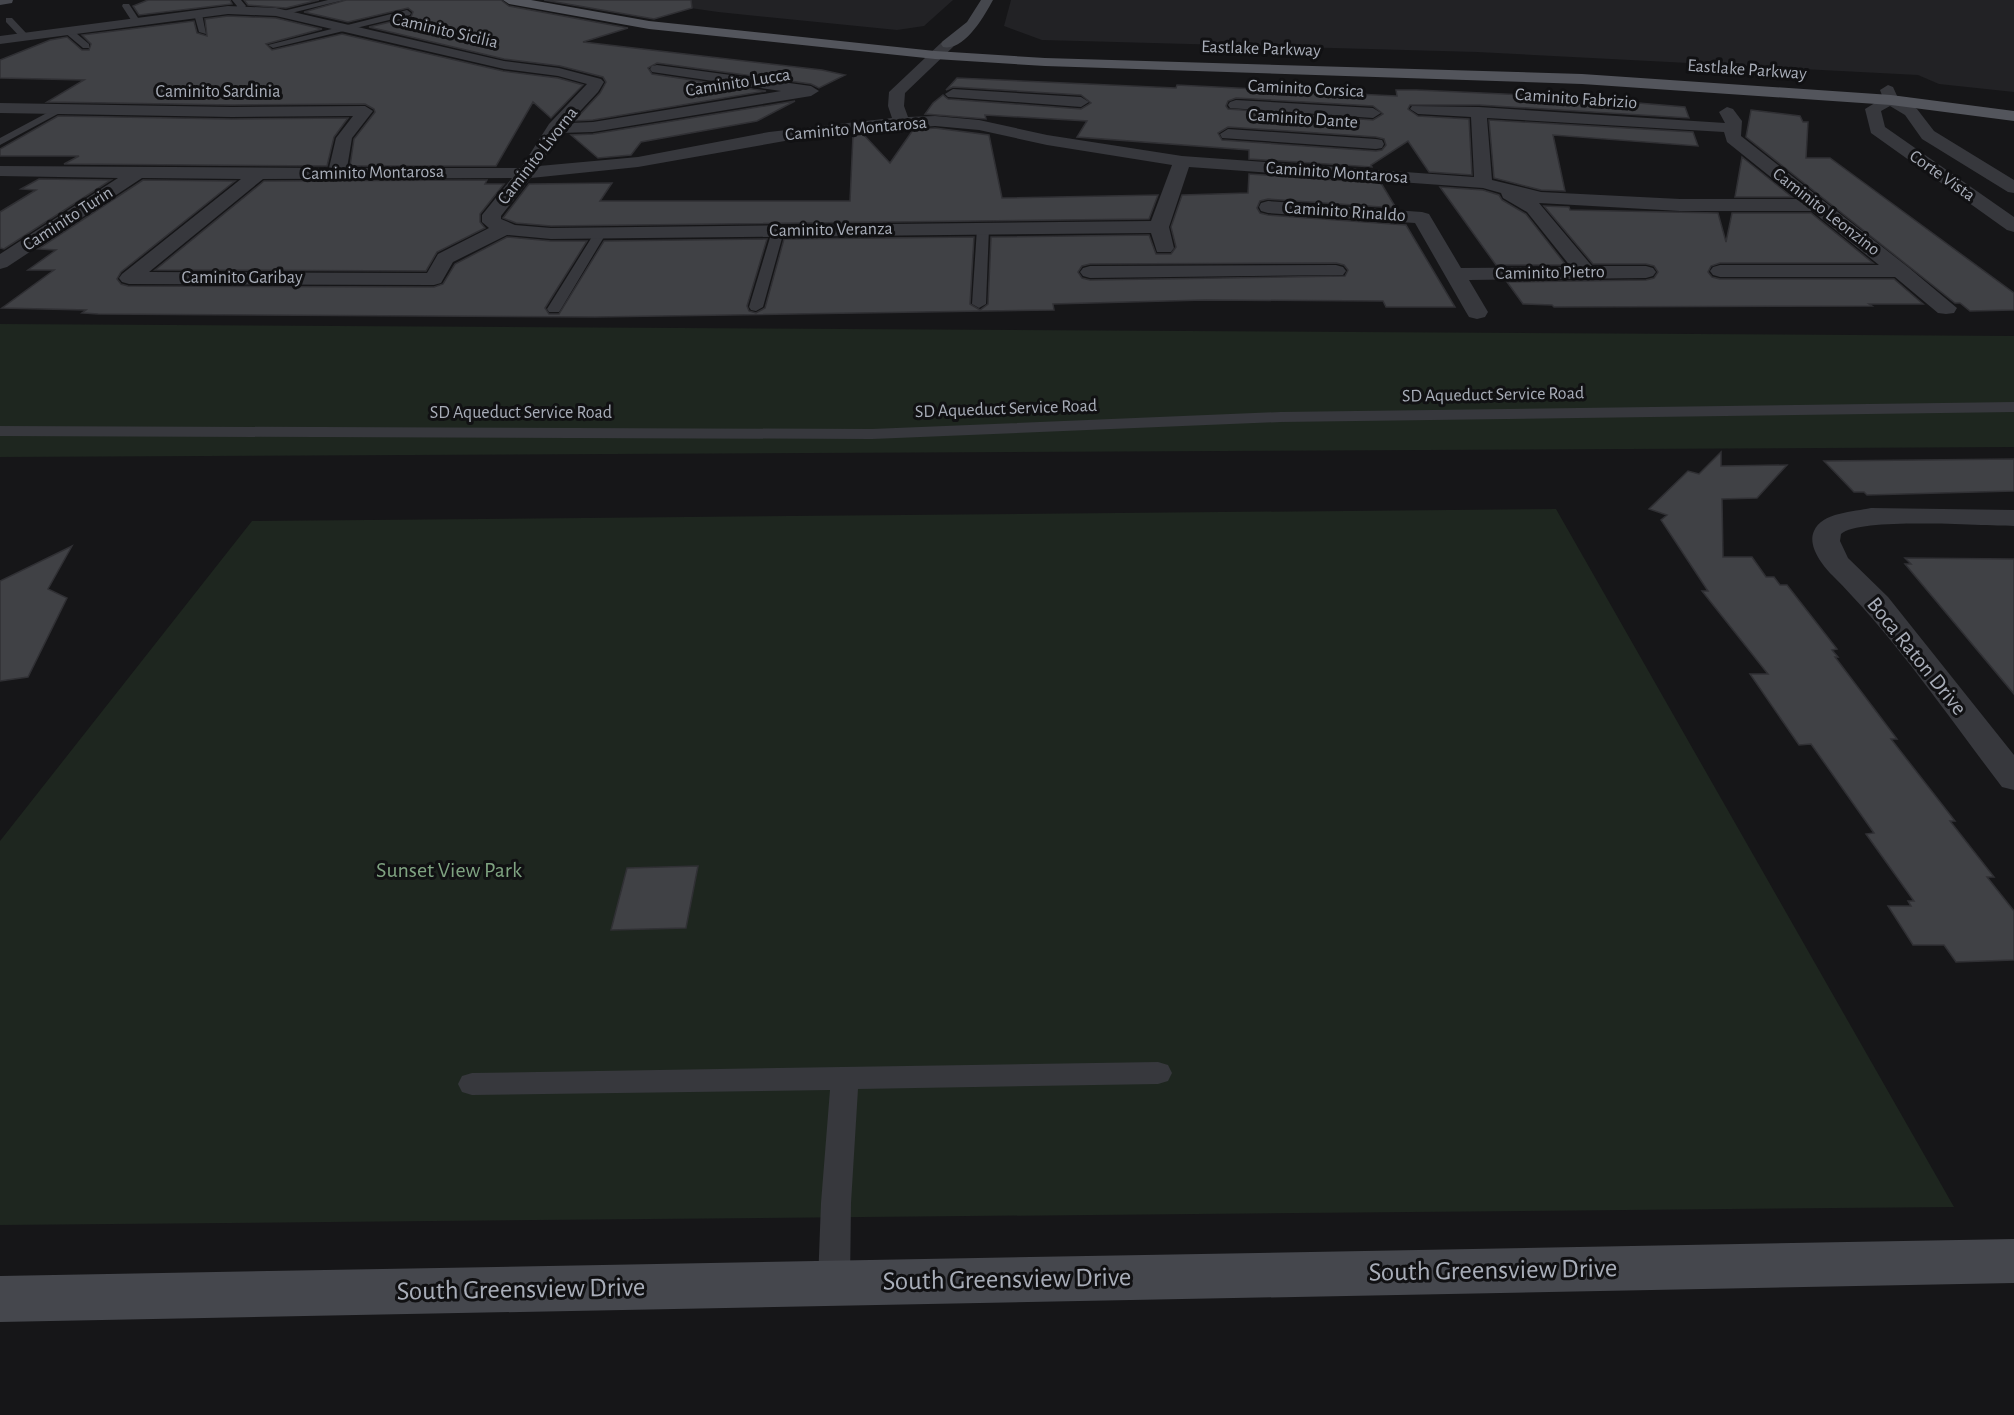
<svg xmlns="http://www.w3.org/2000/svg" width="2014" height="1415" viewBox="0 0 2014 1415" font-family="'Alegreya Sans',sans-serif">
	<rect width="100%" height="100%" fill="#161618"/>
	<path fill="#222225" d="M 635,0 L 953,0 L 924,26 L 897,30 L 718,12 Z
		M 1011,0 L 2014,0 L 2014,92 L 1939,84 L 1918,75 L 1477,52 L 1042,40 L 1004,26 Z"/>
	<path fill="#1e261f" d="M 0,324 L 2014,336 L 2014,447 L 0,457 Z
		M 1556,509 L 1954,1207 L 0,1225 L 0,841 L 252,521 Z"/>
	<path fill="#404145" stroke="#303034" stroke-width="1.5" fill-rule="evenodd" d="M 148,0 L 230,0 L 232,4 L 139,15 L 133,6 Z
		M 244,0 L 319,0 L 286,8 L 248,5 Z
		M 346,0 L 501,0 L 509,6 L 628,28 L 583,42 L 822,70 L 845,75 L 819,88 L 811,84 L 657,63 L 648,68 L 652,74 L 766,91 L 593,120 L 574,121 L 600,93 L 606,82 L 603,77 L 560,66 L 504,59 L 369,27 L 411,17 L 413,12 L 408,8 L 348,22 L 304,12 Z
		M 544,0 L 691,0 L 692,8 L 654,19 Z
		M 228,16 L 276,18 L 322,29 L 266,44 L 272,50 L 342,34 L 503,71 L 558,78 L 583,85 L 551,118 L 533,102 L 496,166 L 350,166 L 354,139 L 375,112 L 374,109 L 365,104 L 232,105 L 47,102 L 84,80 L 0,78 L 0,60 L 50,40 L 67,37 L 82,50 L 89,50 L 91,44 L 82,35 L 194,21 L 197,33 L 207,36 L 205,19 Z
		M 957,78 L 1176,88 L 1177,85 L 1397,96 L 1396,90 L 1417,90 L 1568,97 L 1685,107 L 1689,118 L 1479,105 L 1410,105 L 1408,109 L 1418,116 L 1469,119 L 1472,175 L 1429,172 L 1408,141 L 1371,165 L 1372,167 L 1249,159 L 1249,150 L 1077,137 L 1087,121 L 985,115 L 986,119 L 925,114 L 933,103 L 943,95 L 948,99 L 1081,109 L 1091,103 L 1081,95 L 953,87 L 946,90 ZM 1236,98 L 1373,106 L 1383,114 L 1373,120 L 1228,109 L 1226,106 L 1228,101 ZM 1228,127 L 1376,137 L 1384,139 L 1386,145 L 1382,150 L 1376,151 L 1222,140 L 1218,133 Z
		M 795,101 L 757,121 L 641,142 L 631,155 L 598,158 L 571,135 L 593,134 Z
		M 1751,110 L 1800,116 L 1803,122 L 1808,122 L 1806,158 L 1830,158 L 1867,185 L 2014,293 L 2014,310 L 1970,311 L 1960,303 L 1955,303 L 1746,137 Z
		M 58,116 L 232,119 L 348,118 L 334,137 L 327,166 L 64,164 L 79,156 L 0,156 L 0,149 Z
		M 1489,120 L 1693,132 L 1698,146 L 1553,135 L 1565,191 L 1541,190 L 1494,178 Z
		M 935,128 L 989,135 L 1002,198 L 1158,195 L 1149,219 L 551,226 L 516,223 L 503,218 L 529,184 L 612,183 L 600,201 L 850,201 L 853,135 L 863,134 L 890,163 L 913,130 Z
		M 1742,157 L 1792,197 L 1735,197 Z
		M 1249,174 L 1381,183 L 1396,208 L 1268,199 L 1260,201 L 1257,208 L 1260,213 L 1268,215 L 1406,225 L 1455,307 L 1386,307 L 1383,301 L 1205,300 L 1053,304 L 1054,310 L 595,317 L 98,314 L 82,313 L 86,310 L 2,308 L 54,270 L 28,270 L 56,250 L 38,249 L 143,180 L 235,181 L 121,272 L 117,279 L 121,284 L 128,286 L 434,287 L 443,284 L 455,264 L 507,237 L 551,241 L 587,241 L 545,308 L 549,314 L 559,314 L 604,241 L 767,239 L 747,306 L 749,311 L 756,313 L 765,308 L 784,239 L 974,237 L 970,304 L 980,310 L 988,304 L 991,237 L 1149,235 L 1156,254 L 1171,254 L 1176,247 L 1171,227 L 1182,195 L 1248,193 ZM 1336,263 L 1344,265 L 1348,270 L 1345,276 L 1090,280 L 1082,278 L 1078,272 L 1082,266 L 1090,264 Z
		M 39,179 L 111,180 L 4,249 L 0,248 L 0,212 L 36,190 L 21,189 Z
		M 487,180 L 485,184 L 504,184 L 480,214 L 480,222 L 485,228 L 437,252 L 426,271 L 155,270 L 264,181 Z
		M 1440,187 L 1483,190 L 1499,195 L 1502,200 L 1526,214 L 1566,265 L 1496,265 Z
		M 1544,206 L 1569,207 L 1570,210 L 1718,213 L 1726,242 L 1732,213 L 1811,213 L 1873,263 L 1720,263 L 1711,266 L 1708,272 L 1712,277 L 1720,279 L 1894,279 L 1923,304 L 1869,304 L 1872,306 L 1554,307 L 1552,305 L 1523,304 L 1507,282 L 1646,280 L 1654,278 L 1658,272 L 1654,266 L 1646,264 L 1593,264 Z
		M 1721,452 L 1721,466 L 1787,465 L 1757,498 L 1722,499 L 1723,557 L 1752,557 L 1766,577 L 1774,577 L 1780,585 L 1787,585 L 1837,649 L 1832,650 L 1838,657 L 1835,657 L 1897,739 L 1891,739 L 1955,821 L 1950,821 L 1994,877 L 1987,877 L 2014,911 L 2014,960 L 1956,962 L 1944,945 L 1913,945 L 1888,906 L 1911,906 L 1908,901 L 1914,901 L 1866,834 L 1874,833 L 1811,744 L 1799,745 L 1750,674 L 1768,674 L 1702,591 L 1708,591 L 1661,520 L 1667,515 L 1649,509 L 1688,471 L 1699,474 Z
		M 2014,459 L 2014,491 L 1867,495 L 1864,492 L 1854,492 L 1824,461 Z
		M 72,546 L 48,589 L 67,598 L 28,677 L 0,681 L 0,581 Z
		M 1905,558 L 2014,559 L 2014,694 L 1905,564 L 1911,564 Z
		M 698,866 L 686,928 L 611,930 L 627,868 Z"/>
	<g fill="none" stroke-linecap="round" stroke-linejoin="round">
		<path fill="#37383d" fill-rule="evenodd" d="M 232,0 L 241,0 L 246,6 L 241,12 L 235,12 L 237,6 Z
			M 328,0 L 344,0 L 279,16 L 275,13 Z
			M 123,4 L 129,4 L 140,21 L 139,23 L 133,23 L 122,6 Z
			M 407,10 L 411,13 L 410,15 L 273,48 L 268,45 Z
			M 198,11 L 202,14 L 206,34 L 199,32 L 194,14 Z
			M 6,18 L 12,18 L 27,34 L 27,38 L 21,38 L 6,22 Z
			M 64,28 L 70,28 L 89,44 L 89,48 L 83,48 L 64,32 Z
			M 58,107 L 67,109 L 0,145 L 0,138 Z
			M 983,224 L 989,228 L 986,304 L 979,308 L 972,304 L 977,228 Z
			M 778,227 L 784,231 L 763,307 L 756,311 L 751,310 L 749,307 L 772,231 Z
			M 601,228 L 607,232 L 561,309 L 559,312 L 549,312 L 547,309 L 595,232 Z
			M 2014,402 L 2014,412 L 1281,422 L 872,439 L 0,436 L 0,426 L 872,429 L 1281,412 Z
			M 1158,1062 L 1168,1065 L 1172,1073 L 1168,1081 L 1158,1084 L 858,1089 L 851,1203 L 850,1282 L 845,1292 L 834,1296 L 823,1292 L 818,1282 L 821,1203 L 830,1090 L 472,1095 L 462,1092 L 458,1084 L 462,1076 L 472,1073 Z"/>
		<path fill="#37383d" fill-rule="evenodd" d="M 228,6 L 276,8 L 504,61 L 559,68 L 601,79 L 604,82 L 598,92 L 569,123 L 593,122 L 781,91 L 652,72 L 650,69 L 652,66 L 657,65 L 811,86 L 819,91 L 811,96 L 593,132 L 560,133 L 539,166 L 638,157 L 769,132 L 892,118 L 888,106 L 889,92 L 943,41 L 948,40 L 955,44 L 953,47 L 905,93 L 904,106 L 908,117 L 935,116 L 979,120 L 1047,135 L 1182,156 L 1474,177 L 1471,117 L 1418,114 L 1410,109 L 1412,106 L 1479,107 L 1725,123 L 1719,112 L 1727,107 L 1733,109 L 1742,121 L 1741,136 L 1908,267 L 1957,308 L 1954,313 L 1946,314 L 1938,313 L 1895,277 L 1720,277 L 1713,275 L 1710,271 L 1713,267 L 1720,265 L 1879,265 L 1812,211 L 1680,211 L 1539,203 L 1592,266 L 1646,266 L 1653,268 L 1656,272 L 1653,276 L 1646,278 L 1469,280 L 1488,312 L 1485,317 L 1477,319 L 1469,317 L 1466,312 L 1415,223 L 1268,213 L 1261,211 L 1259,207 L 1261,203 L 1268,201 L 1422,212 L 1429,214 L 1461,268 L 1571,267 L 1527,212 L 1503,198 L 1501,193 L 1483,188 L 1189,167 L 1169,227 L 1174,248 L 1171,252 L 1157,252 L 1151,233 L 551,239 L 507,235 L 453,262 L 441,283 L 434,285 L 129,284 L 122,282 L 119,278 L 122,274 L 241,179 L 142,178 L 7,267 L 0,269 L 0,254 L 118,178 L 0,176 L 0,166 L 329,168 L 336,138 L 353,116 L 232,117 L 0,113 L 0,103 L 232,107 L 365,106 L 373,111 L 352,138 L 347,168 L 521,168 L 549,124 L 587,84 L 558,76 L 504,69 L 276,16 L 228,14 L 0,44 L 0,36 ZM 1487,118 L 1724,132 L 1727,142 L 1798,199 L 1680,199 L 1541,192 L 1492,180 ZM 935,126 L 979,130 L 1047,145 L 1172,165 L 1151,221 L 551,228 L 515,225 L 501,219 L 501,216 L 531,178 L 638,167 L 813,136 ZM 512,178 L 482,215 L 482,222 L 489,228 L 438,254 L 427,273 L 149,272 L 263,179 Z
			M 1888,85 L 1893,87 L 1898,98 L 1917,109 L 1934,131 L 2014,180 L 2014,193 L 2008,192 L 1922,139 L 1905,115 L 1890,106 L 1881,111 L 1885,127 L 2014,217 L 2014,232 L 2007,230 L 1871,133 L 1865,109 L 1883,98 L 1880,90 Z
			M 953,89 L 1081,97 L 1089,102 L 1081,107 L 948,97 L 945,94 Z
			M 1236,100 L 1373,108 L 1381,113 L 1373,118 L 1230,108 L 1228,105 L 1230,102 Z
			M 1228,129 L 1376,139 L 1382,140 L 1384,144 L 1382,148 L 1376,149 L 1222,138 L 1220,134 Z
			M 1336,265 L 1343,267 L 1346,271 L 1343,275 L 1090,278 L 1083,276 L 1080,272 L 1083,268 L 1090,266 Z
			M 1871,508 L 2014,510 L 2014,526 C 1982,526 1861,517 1841,534 L 1840,541 L 1848,558 L 1888,597 L 2014,755 L 2014,790 L 2002,787 C 1947,715 1896,639 1832,575 C 1823,566 1807,546 1814,531 C 1822,512 1854,512 1871,508 Z"/>
		<path fill="#45474d" fill-rule="evenodd" d="M 0,0 L 13,0 L 12,3 L 0,5 Z
			M 981,0 L 993,0 C 985,15 964,52 943,47 L 941,44 L 943,41 L 967,22 Z
			M 2014,1239 L 2014,1283 L 0,1322 L 0,1276 Z"/>
		<path fill="#53555c" fill-rule="evenodd" d="M 503,0 L 531,0 L 649,21 L 935,51 L 1045,58 L 1582,74 L 1891,95 L 2014,111 L 2014,121 L 1891,105 L 1582,84 L 1045,66 L 935,59 L 649,29 L 509,4 Z"/>
	</g>
	<g text-anchor="middle" dominant-baseline="central" stroke-width="6" stroke-linejoin="round" paint-order="stroke">
		<g font-size="18" fill="#a8adb8" stroke="#111113">
			<text transform="translate(445 31) rotate(13)">Caminito Sicilia</text>
			<text transform="translate(1261 49) rotate(2)">Eastlake Parkway</text>
			<text transform="translate(1747 70) rotate(4)">Eastlake Parkway</text>
			<text transform="translate(738 83) rotate(-9)">Caminito Lucca</text>
			<text transform="translate(1306 89) rotate(3)">Caminito Corsica</text>
			<text x="218" y="92">Caminito Sardinia</text>
			<text transform="translate(1576 99) rotate(4)">Caminito Fabrizio</text>
			<text transform="translate(1303 119) rotate(4)">Caminito Dante</text>
			<text transform="translate(856 129) rotate(-5)">Caminito Montarosa</text>
			<text transform="translate(538 156) rotate(-52)">Caminito Livorna</text>
			<text transform="translate(373 173) rotate(-1)">Caminito Montarosa</text>
			<text transform="translate(1337 173) rotate(4)">Caminito Montarosa</text>
			<text transform="translate(1942 176) rotate(35)">Corte Vista</text>
			<text transform="translate(1345 212) rotate(4)">Caminito Rinaldo</text>
			<text transform="translate(1826 212) rotate(38)">Caminito Leonzino</text>
			<text transform="translate(68 219) rotate(-33)">Caminito Turin</text>
			<text transform="translate(831 230) rotate(-1)">Caminito Veranza</text>
			<text transform="translate(1550 273) rotate(-1)">Caminito Pietro</text>
			<text x="242" y="278">Caminito Garibay</text>
			<text transform="translate(1493 395) rotate(-1)">SD Aqueduct Service Road</text>
			<text transform="translate(1006 409) rotate(-2)">SD Aqueduct Service Road</text>
			<text x="521" y="413">SD Aqueduct Service Road</text>
		</g>
		<g font-size="22" fill="#a8adb8" stroke="#111113">
			<text transform="translate(1917 656) rotate(51)">Boca Raton Drive</text>
		</g>
		<g font-size="22" fill="#7fa381" stroke="#111113">
			<text x="449" y="870">Sunset View Park</text>
		</g>
		<g font-size="27" fill="#a8adb8" stroke="#111113">
			<text transform="translate(1493 1270) rotate(-1)">South Greensview Drive</text>
			<text transform="translate(1007 1279) rotate(-1)">South Greensview Drive</text>
			<text transform="translate(521 1289) rotate(-1)">South Greensview Drive</text>
		</g>
	</g>
</svg>
